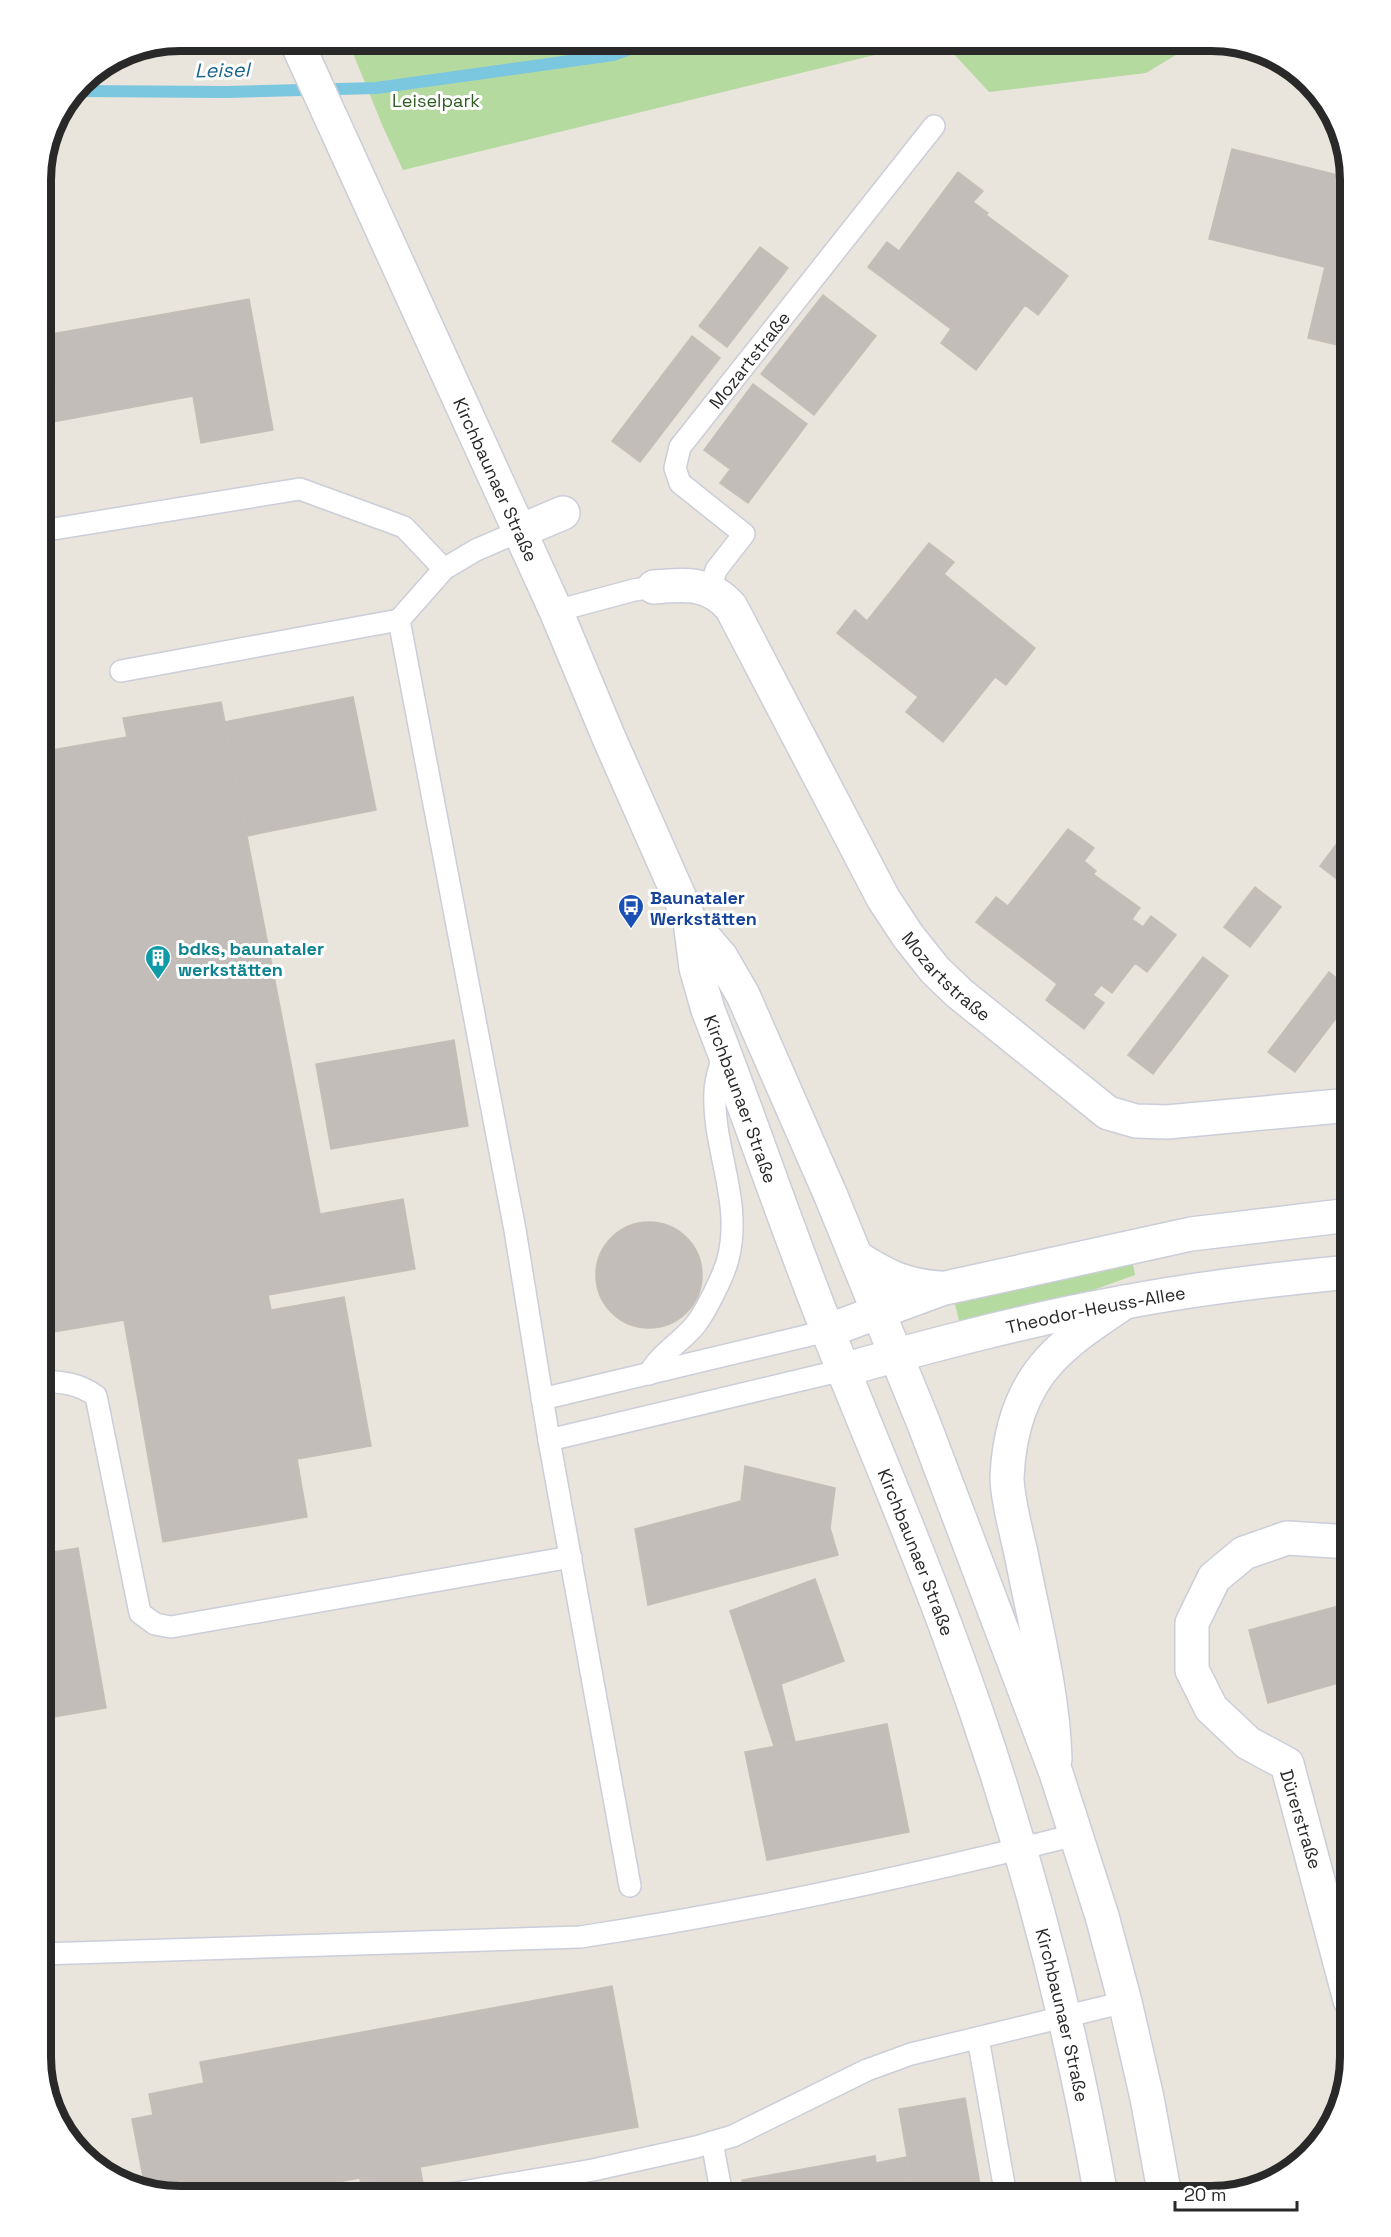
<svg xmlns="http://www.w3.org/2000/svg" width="1391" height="2237" viewBox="0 0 1391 2237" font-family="'Space Grotesk',sans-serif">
	<rect width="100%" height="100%" fill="#e9e4dc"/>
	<path fill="#b4da9f" d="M 348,41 L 932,41 L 403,170 L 383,127 Z
		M 942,41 L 1199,41 L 1146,73 L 989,92 Z
		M 1133,1265 L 1135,1275 L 1040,1309 L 961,1329 L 954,1300 Z"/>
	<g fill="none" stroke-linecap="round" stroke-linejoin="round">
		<path stroke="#7bc7e0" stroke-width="12" d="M 75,91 L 227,92 L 376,88 L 613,55 L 652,41"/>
	</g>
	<path fill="#c2bdb9" stroke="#c4bfb6" stroke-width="1.5" d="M 1232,149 L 1350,178 L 1350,348 L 1308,338 L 1325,267 L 1209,239 Z
		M 958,172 L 983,191 L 973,202 L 988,213 L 986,215 L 1068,276 L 1038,315 L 1025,305 L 976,370 L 941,343 L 951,329 L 868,267 L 887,242 L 899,251 Z
		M 760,247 L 788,268 L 727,347 L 699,326 Z
		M 823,295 L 849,315 L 787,394 L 761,374 Z
		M 249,299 L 273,430 L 201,443 L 193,396 L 41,424 L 41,336 Z
		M 849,315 L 876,336 L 814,415 L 787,394 Z
		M 692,336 L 720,358 L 640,462 L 612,441 Z
		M 753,384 L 779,403 L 730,469 L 704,450 Z
		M 779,403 L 807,424 L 748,503 L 720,483 Z
		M 929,543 L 954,562 L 944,574 L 1035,648 L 1006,685 L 995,677 L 943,742 L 906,712 L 918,697 L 837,633 L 855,610 L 867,621 Z
		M 353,697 L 376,810 L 247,836 L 224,722 Z
		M 221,702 L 320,1214 L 403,1199 L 415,1269 L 268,1295 L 271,1310 L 344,1297 L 371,1446 L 297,1459 L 307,1517 L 163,1542 L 124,1320 L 41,1334 L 41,752 L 127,737 L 123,718 Z
		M 1068,829 L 1094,848 L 1084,861 L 1096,871 L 1093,874 L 1140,908 L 1132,919 L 1143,927 L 1151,916 L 1176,935 L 1147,972 L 1135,963 L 1112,993 L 1101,985 L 1093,995 L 1104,1003 L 1084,1029 L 1046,1000 L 1057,984 L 976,922 L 996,897 L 1008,906 Z
		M 1338,842 L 1350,851 L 1350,889 L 1320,866 Z
		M 1255,887 L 1281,907 L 1250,947 L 1224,927 Z
		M 1203,957 L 1228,976 L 1153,1074 L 1128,1055 Z
		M 1329,972 L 1350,989 L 1350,1000 L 1295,1072 L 1268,1052 Z
		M 454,1040 L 468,1126 L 331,1149 L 316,1064 Z
		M596 1275a53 53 0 1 1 106 0a53 53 0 1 1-106 0Z
		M 745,1466 L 835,1488 L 830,1528 L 838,1555 L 648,1605 L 635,1529 L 741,1501 Z
		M 78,1548 L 106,1708 L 41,1719 L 41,1554 Z
		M 815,1579 L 844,1661 L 781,1684 L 795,1742 L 774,1746 L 730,1611 Z
		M 1350,1603 L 1350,1703 L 1345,1681 L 1268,1703 L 1249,1630 Z
		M 887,1724 L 909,1832 L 767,1860 L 745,1752 Z
		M 612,1986 L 638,2127 L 262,2196 L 171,2196 L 145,2187 L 132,2119 L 153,2115 L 149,2094 L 204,2083 L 200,2062 Z
		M 965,2098 L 982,2196 L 914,2196 L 899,2109 Z
		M 875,2156 L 876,2163 L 907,2157 L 914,2196 L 745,2196 L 742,2180 Z
		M 420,2167 L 425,2196 L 362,2196 L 360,2178 Z"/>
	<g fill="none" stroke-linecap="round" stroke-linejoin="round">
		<defs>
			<g id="service">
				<path d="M 41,531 L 300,489 L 404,527 L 444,569"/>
				<path d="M 520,531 L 476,550 L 444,569 L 399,620 L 515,1230 L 549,1440 L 630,1886"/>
				<path id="s1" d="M 710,590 L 716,570 L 744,534 L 680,483 L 675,468 L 680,447 L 934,126"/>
				<path d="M 556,611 L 634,590 L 654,587"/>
				<path d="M 121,671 L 399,620"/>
				<path d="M 649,1374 C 660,1353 682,1342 696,1324 C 706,1311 724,1275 728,1259 C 743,1201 712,1147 715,1092 C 715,1079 721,1064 724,1052"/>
				<path d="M 41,1381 C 62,1382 78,1383 96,1396 L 140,1613 L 155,1624 L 171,1627 L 571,1557"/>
				<path d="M 542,1399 L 827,1331"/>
				<path d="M 549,1440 L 843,1370"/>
				<path d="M 41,1954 L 580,1937 C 747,1912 912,1876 1075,1835"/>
				<path d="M 978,2038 L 1006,2196"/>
				<path d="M 712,2142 L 722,2196"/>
				<path d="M 439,2196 L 593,2170 L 696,2147 L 733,2136 L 867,2070 L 911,2054 L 1125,2002"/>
			</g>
			<g id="minor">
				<path d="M 520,531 L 563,513"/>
				<path id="s2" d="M 654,587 C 685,584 709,582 731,607 L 883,898 L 908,936 L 935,970 L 959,993 L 1108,1113 L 1136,1121 L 1167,1122 L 1350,1105"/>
				<path d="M 856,1257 C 886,1276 903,1285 939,1288"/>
				<path d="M 827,1331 L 941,1289 L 1191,1234 L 1350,1215"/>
				<path id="s3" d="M 843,1370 C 936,1344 1030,1319 1125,1302 C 1200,1288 1275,1279 1350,1272"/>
				<path d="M 1055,1759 C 1053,1690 1034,1621 1021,1553 C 1016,1531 1007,1498 1007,1477 C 1009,1434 1020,1392 1050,1360 C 1072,1336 1099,1320 1125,1302"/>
				<path d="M 1350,2000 L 1287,1764 L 1248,1743 L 1211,1708 L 1192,1670 L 1192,1623 L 1214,1578 L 1244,1553 L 1287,1538 L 1350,1542"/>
			</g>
			<g id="tertiary">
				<path id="s4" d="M 296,41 L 556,611 L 609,738 L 690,921 L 696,968 L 708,1010 C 750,1117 786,1227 829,1334 C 869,1436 913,1536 950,1638 C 1017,1819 1068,2007 1101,2196"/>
				<path d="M 690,921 L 721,957 L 743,995 L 831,1196 L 924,1424 L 1056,1773 L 1102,1916 L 1125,2002 L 1147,2098 L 1165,2196"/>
			</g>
		</defs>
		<use href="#service" stroke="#cbced9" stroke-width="24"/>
		<use href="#minor" stroke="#cbced9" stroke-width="36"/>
		<use href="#tertiary" stroke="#cbced9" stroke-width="36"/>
		<use href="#service" stroke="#fff" stroke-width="21"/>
		<use href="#minor" stroke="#fff" stroke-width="33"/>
		<use href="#tertiary" stroke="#fff" stroke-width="33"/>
	</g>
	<defs>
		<symbol id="bus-pin" viewBox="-11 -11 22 30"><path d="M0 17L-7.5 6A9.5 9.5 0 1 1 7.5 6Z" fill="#1a4fb4" stroke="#fff"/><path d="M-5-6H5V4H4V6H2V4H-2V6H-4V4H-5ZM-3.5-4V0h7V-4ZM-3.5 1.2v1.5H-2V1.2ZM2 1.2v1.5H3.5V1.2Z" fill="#fff"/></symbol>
		<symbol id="building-pin" viewBox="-11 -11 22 30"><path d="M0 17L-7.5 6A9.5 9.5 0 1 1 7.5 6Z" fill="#0f9aa8" stroke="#fff"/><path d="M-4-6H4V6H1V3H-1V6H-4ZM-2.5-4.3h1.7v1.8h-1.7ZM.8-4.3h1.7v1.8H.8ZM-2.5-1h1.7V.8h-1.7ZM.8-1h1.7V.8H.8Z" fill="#fff"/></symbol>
	</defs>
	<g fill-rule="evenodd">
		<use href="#bus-pin" x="616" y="892" width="30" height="40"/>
		<use href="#building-pin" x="143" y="943" width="30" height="40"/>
	</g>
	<g text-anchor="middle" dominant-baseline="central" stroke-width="6" stroke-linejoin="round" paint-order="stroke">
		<g font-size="18" fill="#2f5d22" stroke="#fff">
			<text x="436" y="100">Leiselpark</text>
		</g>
		<g font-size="18" fill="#292929" stroke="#fff">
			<text stroke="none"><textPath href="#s1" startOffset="297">Mozartstraße</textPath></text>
			<text stroke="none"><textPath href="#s4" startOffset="482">Kirchbaunaer Straße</textPath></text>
			<text stroke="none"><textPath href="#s2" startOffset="513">Mozartstraße</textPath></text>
			<text stroke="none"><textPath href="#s4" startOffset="1150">Kirchbaunaer Straße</textPath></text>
			<text stroke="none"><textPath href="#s3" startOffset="260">Theodor-Heuss-Allee</textPath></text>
			<text stroke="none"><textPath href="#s4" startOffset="1636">Kirchbaunaer Straße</textPath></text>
			<text transform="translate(1301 1819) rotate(73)">Dürerstraße</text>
			<text stroke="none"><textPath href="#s4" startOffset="2122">Kirchbaunaer Straße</textPath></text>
		</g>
		<g font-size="18" font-weight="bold" fill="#164399" stroke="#fff" text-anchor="start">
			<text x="650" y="897">Baunataler<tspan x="650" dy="21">Werkstätten</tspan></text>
		</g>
		<g font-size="18" font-weight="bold" fill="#0d838f" stroke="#fff" text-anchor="start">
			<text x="178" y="948">bdks, baunataler<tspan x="178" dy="21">werkstätten</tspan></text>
		</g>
		<g font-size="20" font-style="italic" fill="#1c6689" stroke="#fff">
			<text transform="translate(222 70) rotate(-1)">Leisel</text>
		</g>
	</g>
	<path d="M0 0H1391V2237H0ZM180 51H1211A129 129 0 0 1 1340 180V2057A129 129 0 0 1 1211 2186H180A129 129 0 0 1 51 2057V180A129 129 0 0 1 180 51Z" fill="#fff" fill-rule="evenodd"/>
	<path fill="none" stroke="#292929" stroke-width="8" d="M180 51H1211A129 129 0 0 1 1340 180V2057A129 129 0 0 1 1211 2186H180A129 129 0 0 1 51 2057V180A129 129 0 0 1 180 51Z"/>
	<path d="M1175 2201v9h122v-9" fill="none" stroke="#292929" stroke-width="3"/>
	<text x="1184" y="2201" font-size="18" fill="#292929" stroke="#ffffff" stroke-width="4.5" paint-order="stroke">20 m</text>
</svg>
